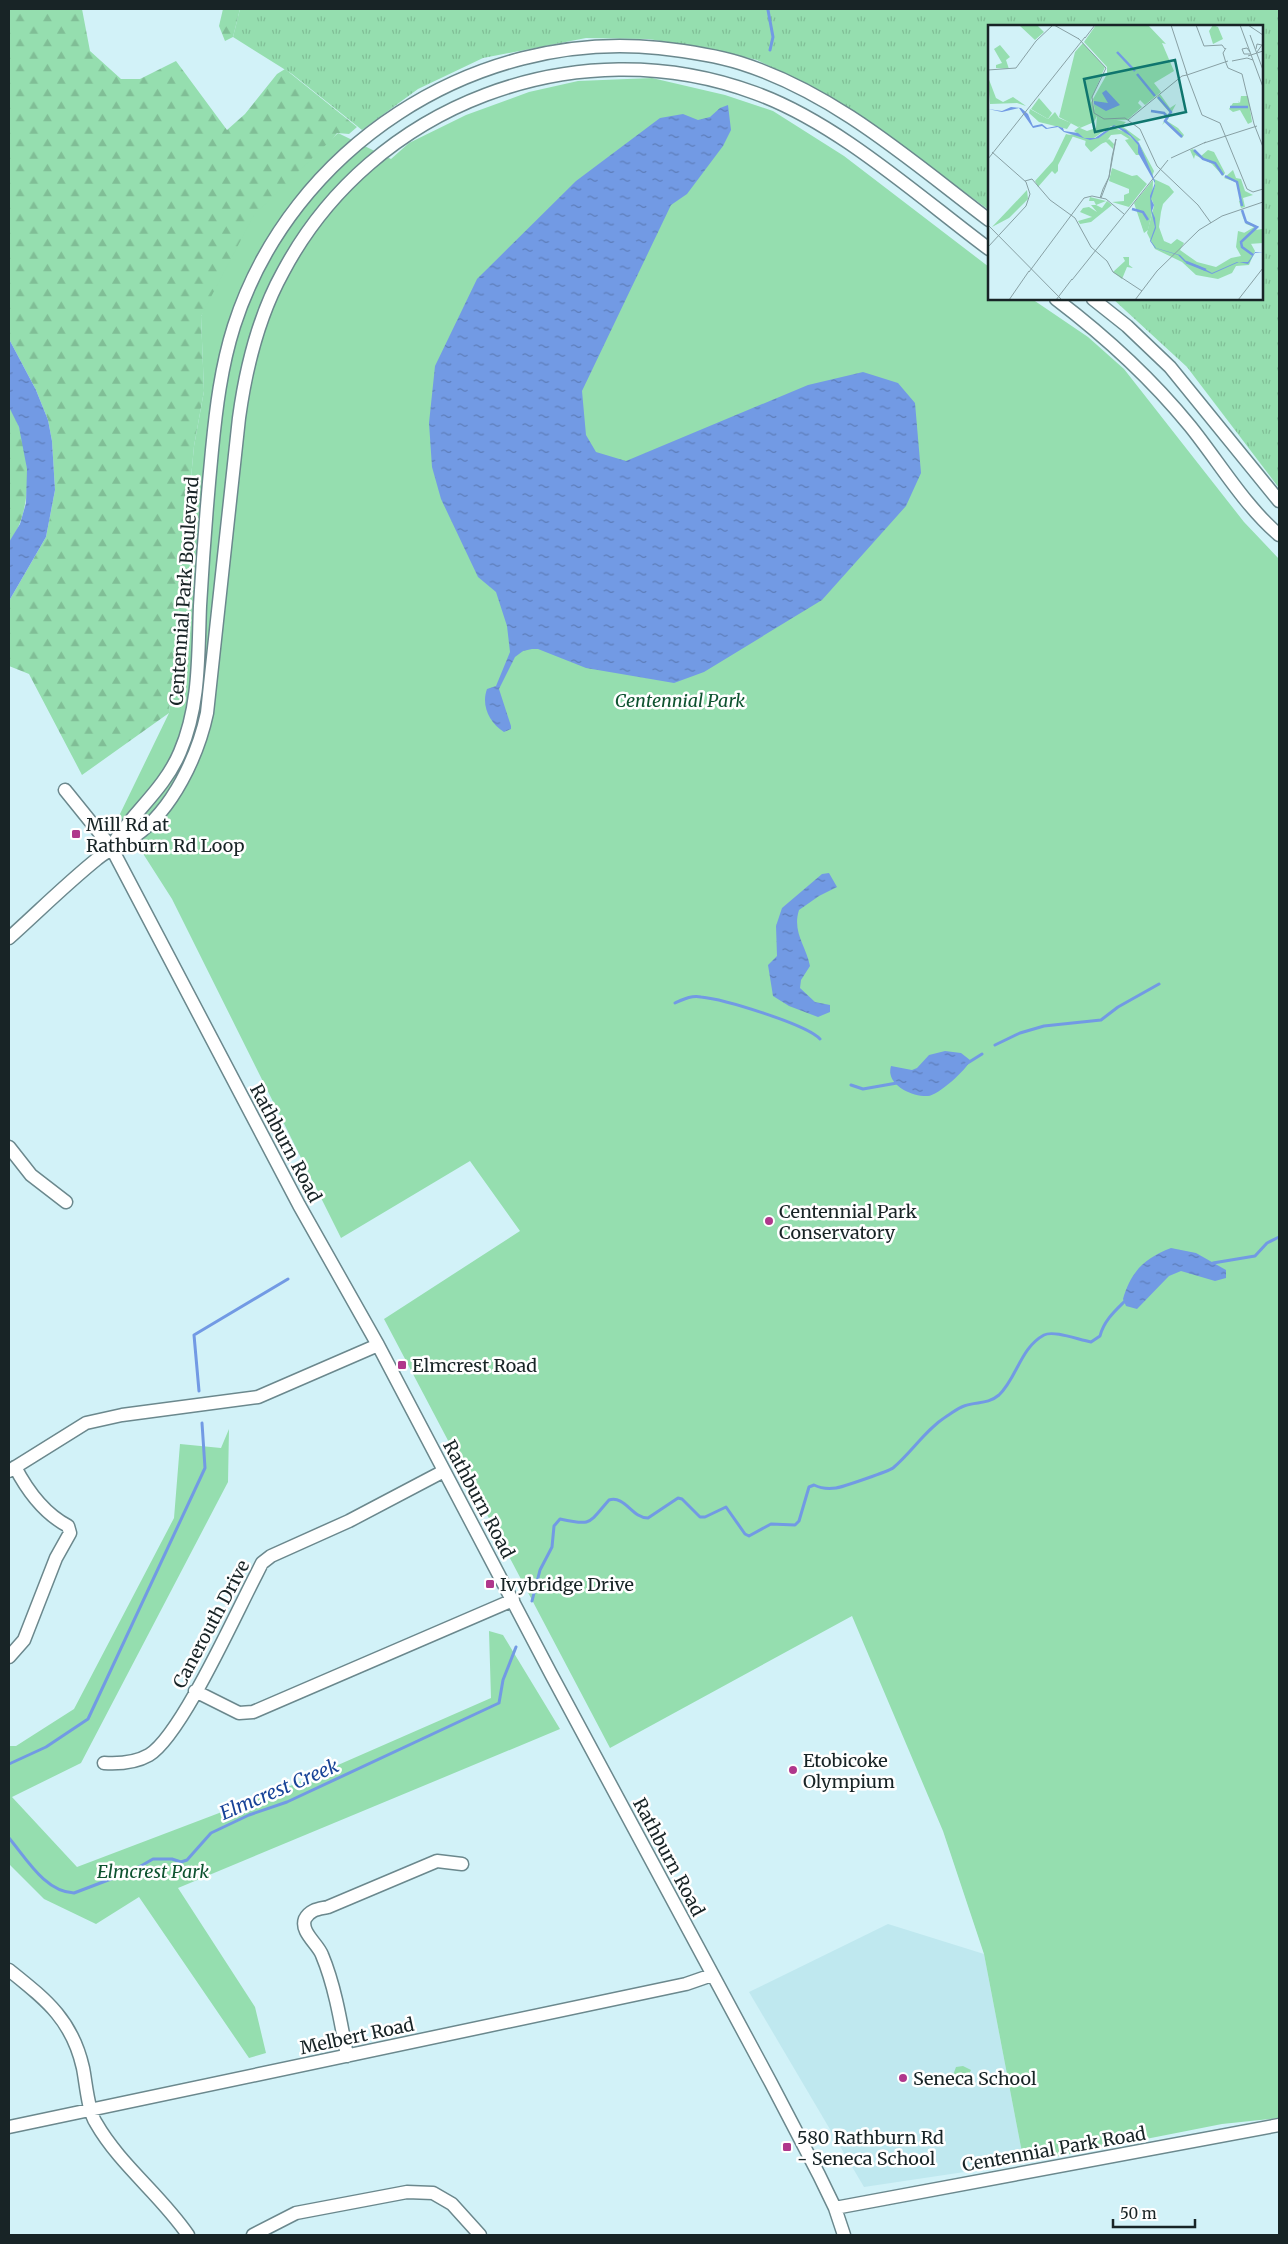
<svg xmlns="http://www.w3.org/2000/svg" width="1288" height="2244" viewBox="0 0 1288 2244" font-family="Merriweather,serif">
	<defs>
		<pattern id="grass-tufts" width="24" height="20" patternUnits="userSpaceOnUse" patternTransform="scale(1.25)"><rect width="24" height="20" fill="#95deaf"/><path d="M3 7l-1-3M5 7V3M7 7l1-3M15 17l-1-3M17 17v-4M19 17l1-3" fill="none" stroke="#80be96"/></pattern>
		<pattern id="forest-firs" width="22" height="20" patternUnits="userSpaceOnUse" patternTransform="scale(1.25)"><rect width="22" height="20" fill="#95deaf"/><path d="M5 1l3.5 6h-7zM16 11l3.5 6h-7z" fill="#80be96"/></pattern>
		<pattern id="water-ripples" width="26" height="14" patternUnits="userSpaceOnUse" patternTransform="scale(1.25)"><rect width="26" height="14" fill="#729ae4"/><path d="M2 4q2-2 4 0t4 0M15 11q2-2 4 0t4 0" fill="none" stroke="#5d7db9"/></pattern>
	</defs>
	<rect width="100%" height="100%" fill="#d2f2f8"/>
	<path fill="#bfe8ef" d="M 888,1924 L 984,1954 L 1024,2163 L 864,2187 L 749,1992 Z"/>
	<path fill="url(#grass-tufts)" d="M 240,9 L 1279,9 L 1279,488 L 1187,367 L 1113,299 L 1262,299 L 1262,26 L 989,26 L 989,210 L 882,132 L 796,79 L 757,60 L 708,48 L 648,39 L 586,38 L 483,58 L 418,89 L 362,130 L 292,74 L 233,37 Z"/>
	<path fill="url(#forest-firs)" d="M 9,9 L 82,9 L 90,51 L 121,79 L 140,79 L 176,61 L 227,130 L 245,114 L 277,74 L 285,69 L 357,127 L 349,134 L 337,133 L 201,316 L 204,391 L 194,446 L 169,713 L 82,775 L 29,674 L 9,666 L 9,601 L 46,537 L 55,490 L 52,441 L 48,420 L 36,390 L 9,339 Z
		M 223,9 L 240,9 L 233,37 L 225,41 L 219,26 Z
		M 9,407 C 32,439 35,512 9,542 Z"/>
	<path fill="#95deaf" d="M 652,78 L 725,95 L 773,111 L 844,156 L 989,267 L 989,299 L 1032,299 L 1088,337 L 1124,369 L 1244,522 L 1279,559 L 1279,2118 L 1222,2124 L 1024,2163 L 984,1954 L 943,1831 L 852,1616 L 610,1748 L 384,1319 L 520,1231 L 470,1161 L 341,1238 L 172,899 L 119,816 L 169,713 L 194,446 L 204,391 L 201,316 L 254,215 L 338,133 L 391,159 L 409,143 L 466,115 L 529,92 L 578,81 Z
		M 229,1429 L 228,1482 L 81,1763 L 12,1797 L 77,1867 L 290,1786 L 491,1698 L 489,1631 L 503,1635 L 560,1729 L 178,1888 L 255,2007 L 266,2053 L 249,2058 L 139,1897 L 96,1924 L 44,1899 L 9,1864 L 9,1746 L 16,1746 L 74,1709 L 174,1518 L 180,1444 L 221,1448 Z
		M 963,2066 L 971,2070 L 967,2079 L 955,2083 L 953,2075 L 956,2067 Z"/>
	<path fill="url(#water-ripples)" d="M 728,105 L 731,130 L 723,146 L 687,194 L 671,205 L 582,391 L 586,435 L 596,452 L 626,461 L 808,385 L 863,372 L 898,383 L 915,403 L 921,473 L 906,506 L 822,600 L 704,672 L 674,683 L 586,668 L 538,649 L 532,649 L 523,651 L 515,657 L 499,689 L 511,726 L 511,729 L 504,732 C 489,723 481,705 487,689 L 496,686 L 510,652 L 507,626 L 496,592 L 478,577 L 441,499 L 432,467 L 429,423 L 435,366 L 477,279 L 576,181 L 660,118 L 683,114 L 698,120 L 710,117 L 720,108 Z
		M 9,339 L 36,390 L 48,420 L 52,441 L 55,490 L 46,537 L 9,601 L 9,542 L 20,524 L 26,503 L 27,469 L 19,427 L 9,407 Z
		M 829,873 L 837,887 L 819,896 L 799,910 C 792,932 806,946 810,966 L 801,980 L 800,988 L 815,1002 L 830,1005 L 830,1012 L 818,1017 L 789,1006 L 773,996 L 768,965 L 777,956 L 776,926 L 782,908 L 822,874 Z
		M 945,1051 L 961,1053 L 970,1060 C 968,1069 937,1096 928,1096 C 913,1097 885,1085 891,1066 L 912,1070 L 917,1068 L 929,1055 Z
		M 1171,1248 L 1196,1253 L 1226,1270 L 1226,1278 L 1215,1281 L 1181,1271 L 1169,1276 L 1137,1309 L 1126,1306 L 1123,1299 C 1131,1271 1145,1258 1171,1248 Z"/>
	<g fill="none" stroke-linecap="round" stroke-linejoin="round">
		<path stroke="#729ae4" stroke-width="3" d="M 768,10 L 773,37 L 770,50
			M 675,1003 C 684,999 692,995 701,997 C 723,999 806,1024 820,1039
			M 995,1045 L 1020,1033 L 1044,1026 L 1101,1020 L 1118,1007 L 1159,984
			M 966,1064 L 982,1054
			M 851,1085 L 863,1089 L 897,1083
			M 1213,1263 L 1255,1256 L 1267,1243 L 1279,1237
			M 199,1391 L 194,1335 L 288,1279
			M 532,1601 L 540,1570 L 552,1547 L 554,1526 L 560,1519 C 592,1526 588,1524 609,1500 C 625,1495 632,1518 648,1518 L 678,1498 L 682,1499 L 700,1517 L 705,1517 L 726,1507 L 745,1534 L 749,1536 L 771,1524 L 795,1525 L 799,1521 L 809,1487 L 814,1485 C 820,1488 829,1489 836,1488 C 843,1487 889,1471 893,1468 C 912,1452 926,1429 947,1416 C 952,1413 958,1408 964,1406 C 977,1401 987,1405 999,1395 C 1017,1378 1020,1348 1044,1335 C 1054,1330 1079,1340 1091,1342 L 1100,1336 C 1104,1320 1116,1310 1127,1299
			M 9,1764 L 46,1747 L 88,1719 L 205,1468 L 202,1423
			M 9,1838 C 26,1858 45,1892 74,1893 L 132,1871 L 153,1859 L 172,1859 L 181,1862 L 187,1860 L 211,1833 L 249,1815 L 287,1802 L 499,1703 L 503,1680 L 516,1647"/>
		<defs>
			<path id="minor" d="M 1056,299 C 1106,337 1150,377 1190,426 C 1219,462 1244,505 1279,535
				M 1093,299 L 1127,326 L 1170,367 L 1279,501
				M 65,790 L 111,847 L 299,1205 L 378,1345 L 551,1674 L 771,2083 L 819,2175 L 835,2208 L 844,2235
				M 111,847 C 132,813 164,790 180,752 C 200,706 198,655 200,606 C 203,554 207,502 212,450 C 216,409 221,367 234,326 C 291,148 474,29 659,48 C 686,51 714,55 740,63 C 835,93 911,161 989,220
				M 9,938 C 38,912 66,884 97,859 C 110,848 122,845 135,836 C 173,810 198,755 207,713 L 239,418 C 246,367 258,317 283,272 C 372,104 577,27 755,93 C 838,123 918,196 989,249
				M 9,1147 L 31,1175 L 66,1202
				M 9,1471 L 86,1423 L 122,1415 L 258,1397 L 378,1345
				M 9,1657 L 24,1640 L 56,1558 L 70,1533 L 68,1526 C 45,1514 27,1490 15,1467
				M 195,1691 L 239,1713 L 253,1712 L 513,1600
				M 104,1763 C 120,1764 135,1763 149,1755 C 181,1736 236,1613 256,1575 L 262,1563 L 271,1556 L 349,1521 L 444,1471
				M 9,1970 C 45,1999 72,2019 83,2068 C 86,2083 88,2111 96,2123 C 120,2165 161,2195 188,2235
				M 347,2056 C 341,2023 335,1986 322,1955 C 318,1944 300,1932 305,1919 C 310,1909 320,1909 328,1907 L 437,1861 L 462,1864
				M 9,2127 L 686,1984 L 712,1975
				M 835,2208 L 1279,2125
				M 253,2235 L 296,2213 L 407,2192 L 433,2193 L 452,2204 L 480,2235"/>
		</defs>
		<use href="#minor" stroke="#6b888d" stroke-width="15"/>
		<use href="#minor" stroke="#fff" stroke-width="12"/>
	</g>
	<g fill="#b0378c" stroke="#fff" stroke-width="2">
		<rect x="71" y="829" width="10" height="10" rx="2.5"/>
		<circle cx="769" cy="1221" r="5"/>
		<rect x="397" y="1360" width="10" height="10" rx="2.5"/>
		<rect x="485" y="1579" width="10" height="10" rx="2.5"/>
		<circle cx="793" cy="1770" r="5"/>
		<circle cx="903" cy="2078" r="5"/>
		<rect x="782" y="2142" width="10" height="10" rx="2.5"/>
	</g>
	<g text-anchor="middle" dominant-baseline="central" stroke-width="5" stroke-linejoin="round" paint-order="stroke">
		<g font-size="18" fill="#182426" stroke="#fff">
			<text transform="translate(184 591) rotate(-86)">Centennial Park Boulevard</text>
			<text transform="translate(286 1143) rotate(62)">Rathburn Road</text>
			<text transform="translate(479 1499) rotate(62)">Rathburn Road</text>
			<text transform="translate(211 1624) rotate(-62)">Canerouth Drive</text>
			<text transform="translate(669 1857) rotate(62)">Rathburn Road</text>
			<text transform="translate(357 2036) rotate(-12)">Melbert Road</text>
			<text transform="translate(1054 2149) rotate(-10)">Centennial Park Road</text>
		</g>
		<g font-size="18" font-style="italic" fill="#0e5330" stroke="#fff">
			<text x="680" y="700">Centennial Park</text>
			<text x="153" y="1871">Elmcrest Park</text>
		</g>
		<g font-size="18" fill="#182426" stroke="#fff" text-anchor="start">
			<text x="86" y="824">Mill Rd at<tspan x="86" dy="21">Rathburn Rd Loop</tspan></text>
			<text x="779" y="1211">Centennial Park<tspan x="779" dy="21">Conservatory</tspan></text>
			<text x="412" y="1365">Elmcrest Road</text>
			<text x="500" y="1584">Ivybridge Drive</text>
			<text x="803" y="1760">Etobicoke<tspan x="803" dy="21">Olympium</tspan></text>
			<text x="913" y="2078">Seneca School</text>
			<text x="797" y="2137">580 Rathburn Rd<tspan x="797" dy="21">- Seneca School</tspan></text>
		</g>
		<g font-size="19" font-style="italic" fill="#184398" stroke="#fff">
			<text transform="translate(279 1789) rotate(-23)">Elmcrest Creek</text>
		</g>
	</g>
	<g transform="translate(988 25)">
		<rect width="275" height="275" fill="#d2f2f8"/>
		<path d="M 95,18 L 117,42 L 103,75 L 109,91 L 106,97 L 90,102 L 71,92 L 87,27 ZM 12,20 L 22,32 L 18,35 L 21,44 L 8,43 L 8,40 L 14,38 L 6,24 ZM 51,73 L 64,88 L 60,94 L 43,84 ZM 78,109 L 85,111 L 70,140 L 70,146 L 67,149 L 64,146 L 50,162 L 47,156 L 65,136 ZM 166,154 L 181,161 L 186,167 L 175,179 L 173,187 L 171,202 L 176,216 L 183,219 L 189,214 L 196,218 L 192,225 L 199,230 L 209,237 L 228,242 L 243,233 L 253,231 L 248,222 L 250,206 L 257,208 L 267,226 L 261,240 L 248,241 L 244,248 L 230,254 L 208,250 L 194,237 L 167,224 L 159,208 L 166,181 L 163,171 L 167,161 ZM 39,165 L 40,174 L 21,193 L 4,202 Z" fill="#95deaf"/>
		<path d="M 0,52 L 8,73 L 15,77 L 25,72 L 38,81 L 29,78 L 2,79 ZM 42,84 L 60,94 L 67,87 L 71,93 L 83,98 L 79,104 L 51,97 L 41,88 ZM 109,91 L 138,97 L 134,101 L 153,115 L 150,116 L 166,146 L 164,152 L 151,118 L 131,101 L 123,101 L 106,113 L 96,113 L 86,106 L 96,98 L 100,97 L 106,97 L 92,103 L 99,106 L 108,103 ZM 124,102 L 137,107 L 150,119 L 151,130 L 148,130 L 137,115 L 141,114 L 133,109 L 123,110 L 118,117 L 101,123 L 98,116 L 80,110 L 87,109 L 102,115 L 111,113 Z" fill="#95deaf"/>
		<path d="M 49,0 L 56,7 L 47,15 L 32,1 ZM 108,0 L 160,0 L 178,19 L 174,18 L 186,46 L 166,58 L 173,67 L 157,80 L 152,75 L 150,78 L 154,82 L 139,95 L 118,96 L 109,92 L 107,87 L 105,74 L 119,49 L 119,42 L 96,17 ZM 225,0 L 230,2 L 235,14 L 225,19 L 221,6 ZM 172,69 L 182,83 L 188,79 L 179,96 L 190,103 L 196,110 L 194,113 L 177,97 L 174,100 L 178,93 L 176,89 L 163,85 L 178,88 L 180,90 L 182,88 L 169,73 ZM 253,71 L 260,71 L 264,97 L 260,99 L 252,85 L 245,87 L 241,84 L 245,78 L 251,78 L 250,76 L 252,78 ZM 111,113 L 118,116 L 121,114 L 126,119 L 125,124 L 117,116 L 103,127 L 97,120 L 98,114 ZM 205,124 L 213,131 L 220,125 L 226,127 L 237,148 L 235,151 L 224,139 L 207,130 L 206,134 L 202,125 ZM 124,143 L 144,151 L 149,150 L 159,159 L 141,182 L 124,177 L 136,176 L 136,170 L 141,168 L 141,164 L 121,156 ZM 245,145 L 248,153 L 253,154 L 257,166 L 265,170 L 255,173 L 257,182 L 253,183 L 251,176 L 254,175 L 248,157 L 236,153 ZM 165,155 L 164,188 L 160,205 L 156,208 L 146,178 ZM 102,172 L 118,176 L 108,180 L 114,183 L 119,176 L 124,180 L 103,197 L 92,199 L 90,196 L 104,192 L 92,187 L 95,183 L 101,182 L 109,187 L 103,180 L 108,180 L 106,176 L 101,176 ZM 252,185 L 257,195 L 270,202 L 268,205 L 274,204 L 275,218 L 261,219 L 256,208 L 266,202 L 258,199 ZM 135,232 L 141,232 L 141,240 L 145,243 L 139,242 L 134,254 L 125,247 L 137,236 Z" fill="#95deaf"/>
		<path d="M 118,65 L 132,80 L 118,86 L 106,79 L 106,76 L 120,78 L 114,68 ZM 23,82 L 33,83 L 40,89 L 45,101 L 54,99 L 59,103 L 69,101 L 75,103 L 76,106 L 90,108 L 96,113 L 107,113 L 126,100 L 138,105 L 151,118 L 167,156 L 167,161 L 163,174 L 166,180 L 164,186 L 167,193 L 168,203 L 163,216 L 168,223 L 192,230 L 199,237 L 211,241 L 224,248 L 249,237 L 260,237 L 267,227 L 275,227 L 267,228 L 260,239 L 251,237 L 224,249 L 197,237 L 190,230 L 167,223 L 162,216 L 167,202 L 163,185 L 162,171 L 167,158 L 150,128 L 150,120 L 142,111 L 127,101 L 111,113 L 102,115 L 76,107 L 70,102 L 58,104 L 54,101 L 45,103 L 31,83 L 14,87 L 0,84 L 14,86 Z" fill="#729ae4"/>
		<path fill="none" stroke="#729ae4" stroke-width="2.5" d="M 129,27 L 147,46M 149,49 L 167,71M 170,72 L 183,87 L 177,96 L 194,112M 242,82 L 260,82M 163,86 L 176,88 L 180,93M 206,125 L 215,134 L 227,138 L 235,150M 237,151 L 249,157 L 254,181M 144,184 L 155,187 L 160,195M 254,185 L 258,197 L 269,202 L 253,217 L 254,222 L 265,230M 198,237 L 218,245"/>
		<path fill="none" stroke="#88a0a4" stroke-width="1" d="M 66,0 L 91,14M 183,0 L 199,49M 208,0 L 216,21 L 234,20 L 237,24M 252,0 L 275,62M 260,0 L 275,10M 262,10 L 275,45M 90,13 L 118,43 L 104,72 L 106,88 L 116,94 L 137,93 L 152,104 L 169,141 L 210,180 L 223,198M 97,13 L 107,0M 268,24 L 269,19 L 274,20 L 269,27M 262,27 L 259,23 L 254,24 L 256,29 L 262,29M 260,31 L 275,26M 244,36 L 259,33 L 265,35M 238,38 L 235,28 L 238,23M 238,38 L 240,43 L 254,49 L 266,99 L 275,122M 0,45 L 28,43 L 48,16 L 65,0M 198,47 L 199,50 L 240,36M 194,51 L 199,50 L 214,90 L 232,98 L 259,164 L 265,167 L 275,164M 140,95 L 194,51M 216,118 L 269,101M 183,133 L 218,117M 0,134 L 97,12M 37,156 L 44,154 L 62,175 L 87,193 L 103,222 L 119,236 L 125,247 L 154,266M 112,173 L 115,164 L 121,152 L 124,132 L 128,114 L 121,152 L 113,173M 0,200 L 74,275M 0,222 L 38,181 L 42,169 L 38,157 L 4,127M 41,247 L 96,173 L 104,171 L 118,174 L 136,189M 84,255 L 180,135M 21,275 L 41,246M 68,275 L 84,254M 147,275 L 169,246 L 211,205 L 234,191 L 275,177M 250,275 L 275,243"/>
		<path fill="#0f766e" fill-opacity="0.15" stroke="#0f766e" stroke-width="2.5" d="M 187,35 L 198,87 L 107,107 L 96,54 Z"/>
		<rect width="275" height="275" fill="none" stroke="#182426" stroke-width="2.5"/>
	</g>
	<rect width="1288" height="2244" fill="none" stroke="#182426" stroke-width="20"/>
	<path d="M1113 2219v8h82v-8" fill="none" stroke="#182426" stroke-width="2.5"/>
	<text x="1120" y="2219" font-size="15" fill="#182426" stroke="#ffffff" stroke-width="4" paint-order="stroke">50 m</text>
</svg>
